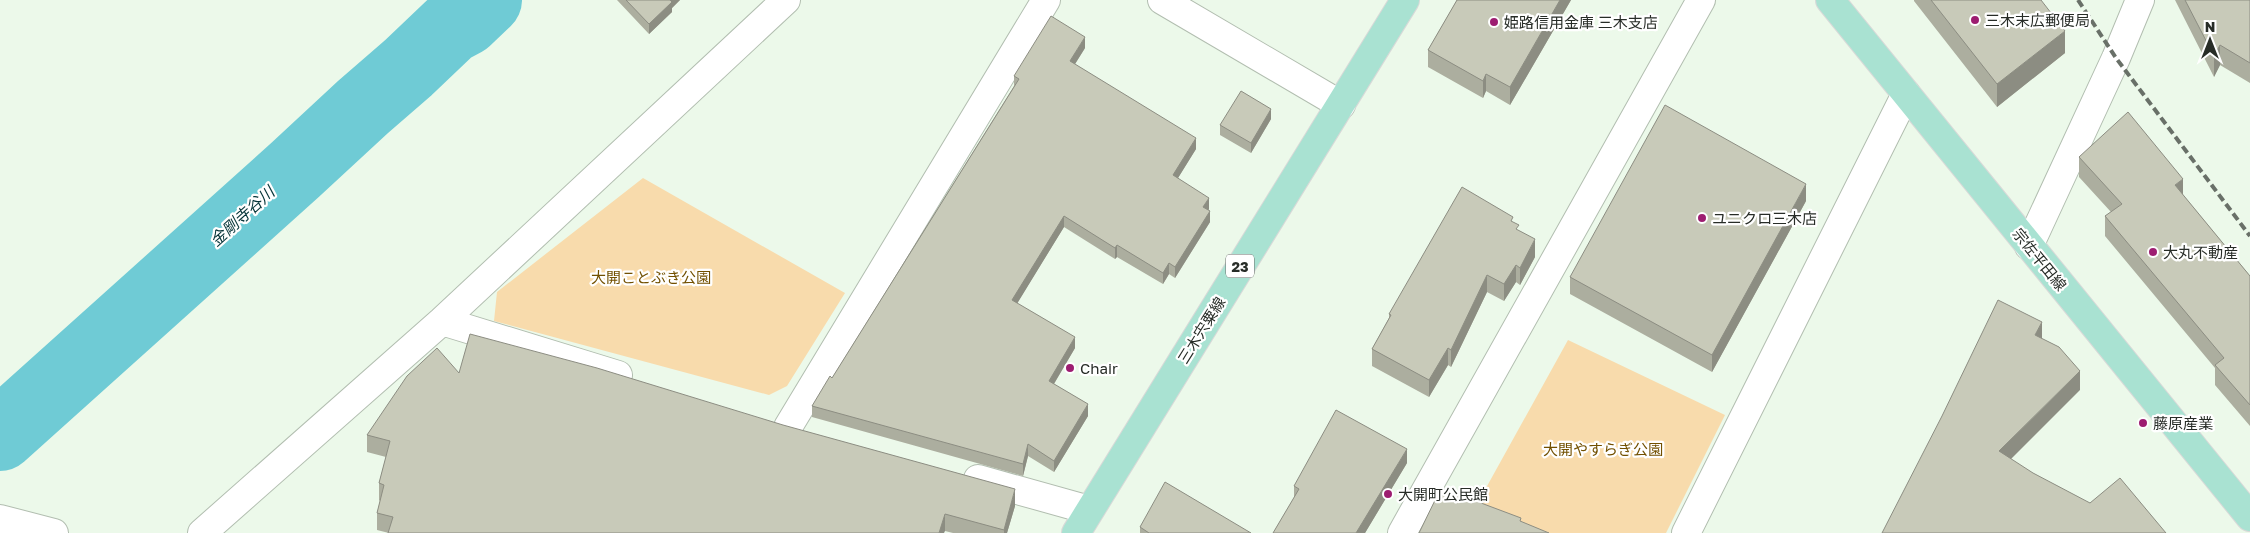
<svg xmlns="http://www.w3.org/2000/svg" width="2250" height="533" viewBox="0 0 2250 533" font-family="'Golos Text','Noto Sans JP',sans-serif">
	<rect width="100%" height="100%" fill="#ecf9ea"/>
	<path fill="#f8dbac" d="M 643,178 L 845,293 L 787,386 L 769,395 L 494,321 L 497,292 Z
		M 1568,340 L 1725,415 L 1666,533 L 1533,533 L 1476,506 Z"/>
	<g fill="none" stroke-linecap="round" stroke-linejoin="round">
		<path stroke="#6fcbd5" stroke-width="72" d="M 0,435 L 295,170 L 363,107 L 408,68 L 450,28 L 465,20 L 486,0"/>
		<defs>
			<path id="minor" d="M 1162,0 L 1341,105
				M 2029,246 L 2116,58 L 2140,0
				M 442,321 L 618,375
				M 788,427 L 1046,0
				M 978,479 L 1089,510
				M 0,519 L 54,533
				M 202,533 L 442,321 L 786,0
				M 1402,533 L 1701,0
				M 1686,533 L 1906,94"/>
			<path id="major" d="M 1830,0 L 2250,517
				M 1076,533 L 1405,0"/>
		</defs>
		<use href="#minor" stroke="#b2beb0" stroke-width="30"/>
		<use href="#major" stroke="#d8d9d8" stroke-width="30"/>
		<use href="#minor" stroke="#fff" stroke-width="28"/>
		<use href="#major" stroke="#a9e2d2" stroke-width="28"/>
		<path stroke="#697068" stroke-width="4" stroke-dasharray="8 4" stroke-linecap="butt" d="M 2078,0 L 2116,58 L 2250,236"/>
	</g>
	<path fill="#acae9f" d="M 617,0 L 680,0 L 672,8 L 672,12 L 649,34 Z
		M 1457,0 L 1571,0 L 1510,105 L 1486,91 L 1483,98 L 1428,67 L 1428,50 Z
		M 1914,0 L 2041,0 L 2065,53 L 1997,107 L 1914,1 Z
		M 2175,0 L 2250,0 L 2250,83 L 2220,65 L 2214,77 Z
		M 1085,48 L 1075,64 L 1196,149 L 1178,178 L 1209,209 L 1208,210 L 1210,222 L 1175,278 L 1169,274 L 1163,284 L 1117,257 L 1115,259 L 1064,227 L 1017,303 L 1075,348 L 1054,384 L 1088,416 L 1054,472 L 1028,456 L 1023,476 L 812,417 L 812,406 L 832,378 L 1014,86 L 1014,76 Z
		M 1271,119 L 1251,153 L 1220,135 L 1220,125 Z
		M 2079,157 L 2183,195 L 2250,276 L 2250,426 L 2215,385 L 2215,368 L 2105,236 L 2105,216 L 2111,212 L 2079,177 Z
		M 1806,201 L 1712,372 L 1570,294 L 1570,277 Z
		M 1519,231 L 1535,257 L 1520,285 L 1516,282 L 1504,301 L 1487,292 L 1451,367 L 1448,365 L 1429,397 L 1372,366 L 1372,349 L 1389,318 L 1389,314 Z
		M 459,373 L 1015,506 L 1007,533 L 953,533 L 945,531 L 389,533 L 377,530 L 377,513 L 380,501 L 379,500 L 379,483 L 386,457 L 367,452 L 367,435 Z
		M 1407,463 L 1365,533 L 1273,533 L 1294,498 L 1294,486 Z
		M 1140,527 L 1251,533 L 1140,533 Z"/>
	<path fill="#8c8d82" d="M 670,0 L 680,0 L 672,8 L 672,12 L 649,34 L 649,24 Z
		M 1560,0 L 1571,0 L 1510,105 L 1510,87 Z
		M 2065,31 L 2065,53 L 1997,107 L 1997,84 Z
		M 1085,37 L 1085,48 L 1070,72 L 1070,61 Z
		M 2220,45 L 2220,65 L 2214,77 L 2214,56 Z
		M 1486,74 L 1486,91 L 1483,98 L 1483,81 Z
		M 1271,109 L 1271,119 L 1251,153 L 1251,143 Z
		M 1196,138 L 1196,149 L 1173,186 L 1173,175 Z
		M 2183,179 L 2183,200 L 2175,185 Z
		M 1806,184 L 1806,201 L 1712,372 L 1712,355 Z
		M 1209,198 L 1209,209 L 1203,218 L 1203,207 Z
		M 1210,211 L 1210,222 L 1175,278 L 1175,267 Z
		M 1064,216 L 1064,227 L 1012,312 L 1012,300 Z
		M 1535,239 L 1535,257 L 1520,285 L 1520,268 Z
		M 1117,245 L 1117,257 L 1115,259 L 1115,248 Z
		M 1169,263 L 1169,274 L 1163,284 L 1163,273 Z
		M 1516,265 L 1516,282 L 1504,301 L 1504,284 Z
		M 1487,275 L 1487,292 L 1451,367 L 1451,350 Z
		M 2042,322 L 2042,341 L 2035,335 Z
		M 1075,337 L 1075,348 L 1049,392 L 1049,381 Z
		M 1448,348 L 1448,365 L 1429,397 L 1429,380 Z
		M 2080,371 L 2080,390 L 1999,471 L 1999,451 Z
		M 1088,404 L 1088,416 L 1054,472 L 1054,461 Z
		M 1028,444 L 1028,456 L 1023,476 L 1023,464 Z
		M 1407,449 L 1407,463 L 1365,533 L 1356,533 Z
		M 1015,489 L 1015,506 L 1007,533 L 1004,533 L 1004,530 Z
		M 945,514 L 945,531 L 944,533 L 939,533 Z"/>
	<path fill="#c8cab9" stroke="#8c8d82" d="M 626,0 L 670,0 L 672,2 L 649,24 Z
		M 1457,0 L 1560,0 L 1510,87 L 1486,74 L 1483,81 L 1428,50 Z
		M 1931,0 L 2041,0 L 2065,31 L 1997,84 Z
		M 2185,0 L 2250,0 L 2250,63 L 2220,45 L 2214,56 Z
		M 1051,16 L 1085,37 L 1070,61 L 1196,138 L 1173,175 L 1209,198 L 1203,207 L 1210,211 L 1175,267 L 1169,263 L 1163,273 L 1117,245 L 1115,248 L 1064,216 L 1012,300 L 1075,337 L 1049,381 L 1088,404 L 1054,461 L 1028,444 L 1023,464 L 812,406 L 830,376 L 832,378 L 1019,79 L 1014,76 Z
		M 1241,91 L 1271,109 L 1251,143 L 1220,125 Z
		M 1665,105 L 1806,184 L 1712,355 L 1570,277 Z
		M 2128,112 L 2183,179 L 2175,185 L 2250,276 L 2250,405 L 2215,365 L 2224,358 L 2105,216 L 2122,204 L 2079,157 Z
		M 1462,187 L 1513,217 L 1511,221 L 1519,225 L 1516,229 L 1535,239 L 1520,268 L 1516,265 L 1504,284 L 1487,275 L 1451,350 L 1448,348 L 1429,380 L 1372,349 L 1391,315 L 1389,314 Z
		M 1998,300 L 2042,322 L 2035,335 L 2059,347 L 2080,371 L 1999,451 L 2033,473 L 2090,503 L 2120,478 L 2166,533 L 1882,533 L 1942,416 Z
		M 470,334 L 597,368 L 783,425 L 1015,489 L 1004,530 L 945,514 L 939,533 L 388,533 L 393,517 L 377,513 L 384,485 L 379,483 L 390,441 L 367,435 L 407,376 L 437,348 L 459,373 Z
		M 1336,410 L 1407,449 L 1356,533 L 1273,533 L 1299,489 L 1294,486 Z
		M 1165,482 L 1251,533 L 1149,533 L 1140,527 Z
		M 1441,488 L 1521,518 L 1520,521 L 1549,533 L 1419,533 Z"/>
	<g fill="#9d1d71" stroke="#fff" stroke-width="2">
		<circle cx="1975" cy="20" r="5"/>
		<circle cx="1494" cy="22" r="5"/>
		<circle cx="1702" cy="218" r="5"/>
		<circle cx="2153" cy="252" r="5"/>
		<circle cx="1070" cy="368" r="5"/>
		<circle cx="2143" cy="423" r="5"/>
		<circle cx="1388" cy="494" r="5"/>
	</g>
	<g text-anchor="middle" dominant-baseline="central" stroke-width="4.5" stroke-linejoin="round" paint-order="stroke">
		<rect fill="#fff" stroke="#686b68" stroke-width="1" x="1226" y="254.5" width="28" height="23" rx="4"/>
		<g font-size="14" font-weight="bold" fill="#272c27">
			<text x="1240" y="266">23</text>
		</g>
		<g font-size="15" fill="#272c27" stroke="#fff" text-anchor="start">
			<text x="1985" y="20">三木末広郵便局</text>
			<text x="1504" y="22">姫路信用金庫 三木支店</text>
			<text x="1712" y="218">ユニクロ三木店</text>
			<text x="2163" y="252">大丸不動産</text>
			<text x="1080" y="368">Chair</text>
			<text x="2153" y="423">藤原産業</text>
			<text x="1398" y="494">大開町公民館</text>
		</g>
		<g font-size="15" fill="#272c27" stroke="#fff">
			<text transform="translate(2040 259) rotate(51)">宗佐平田線</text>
			<text transform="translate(1201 330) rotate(-58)">三木宍粟線</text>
		</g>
		<g font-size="15" fill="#725000" stroke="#fff">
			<text x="651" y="277">大開ことぶき公園</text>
			<text x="1603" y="449">大開やすらぎ公園</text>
		</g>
		<g font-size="16" font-style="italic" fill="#053438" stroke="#fff">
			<text transform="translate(242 216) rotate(-42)">金剛寺谷川</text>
		</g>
	</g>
	<g transform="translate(2210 40)" stroke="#ffffff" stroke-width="4" paint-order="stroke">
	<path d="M0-4L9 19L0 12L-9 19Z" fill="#272c27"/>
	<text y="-8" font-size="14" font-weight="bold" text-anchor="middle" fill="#272c27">N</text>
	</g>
</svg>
